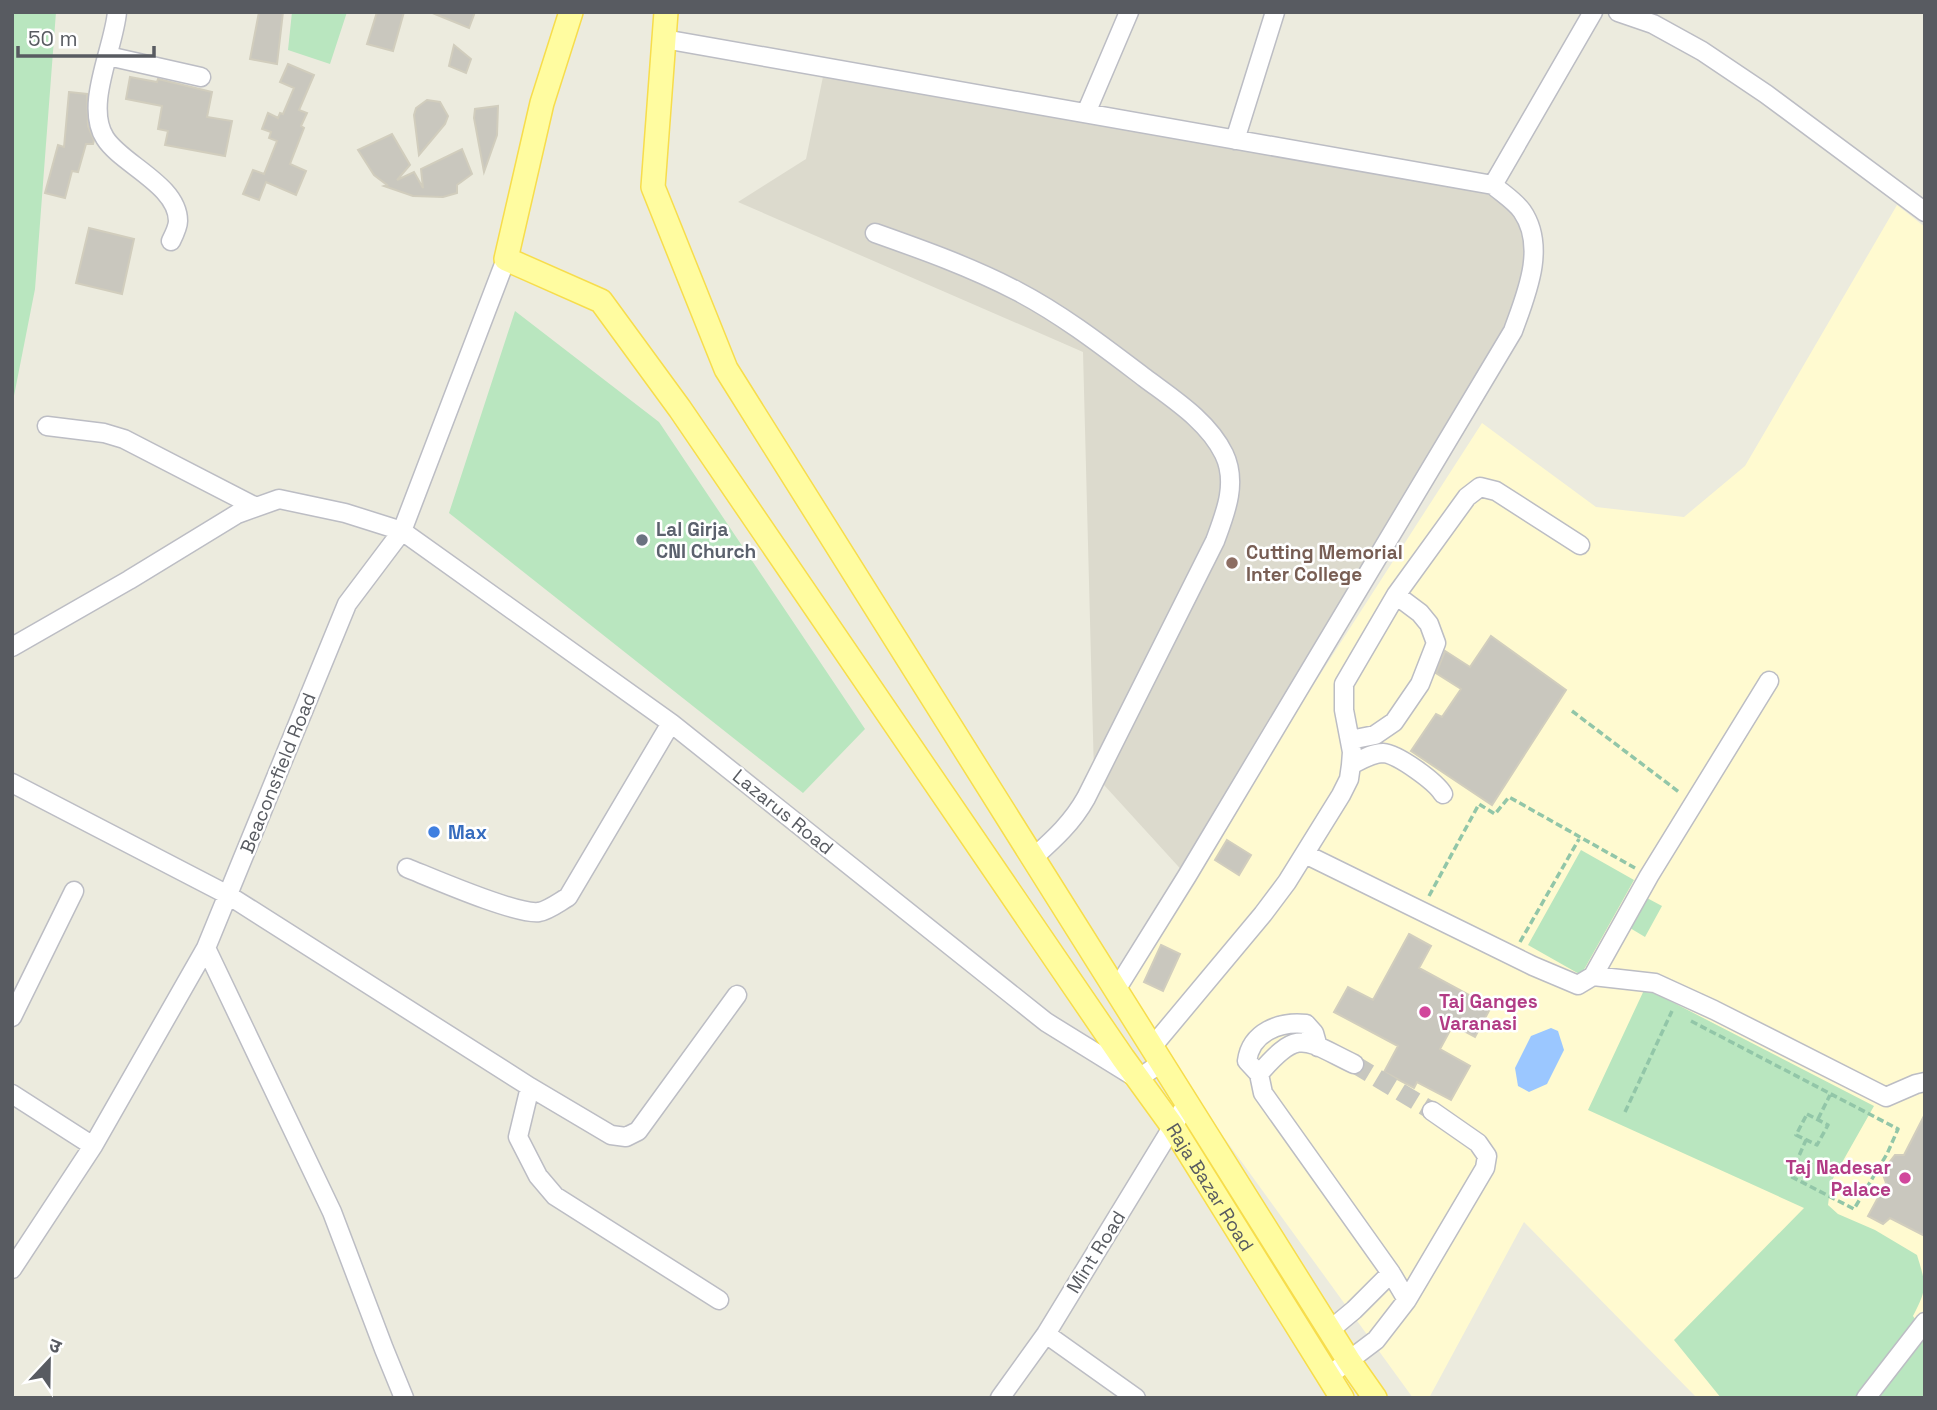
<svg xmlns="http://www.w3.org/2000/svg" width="1937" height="1410" viewBox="0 0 1937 1410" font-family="'Space Grotesk','Noto Sans Devanagari',sans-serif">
	<rect width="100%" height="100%" fill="#ecebde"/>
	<path fill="#fffad0" d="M 1897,205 L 1925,227 L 1925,1398 L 1697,1398 L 1524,1222 L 1429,1398 L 1413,1398 L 1117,990 L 1482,423 L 1596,507 L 1684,517 L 1745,466 Z"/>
	<path fill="#dcdacd" d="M 825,67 L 1493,185 L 1534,242 L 1513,331 L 1187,876 L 1094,774 L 1083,352 L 738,202 L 806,159 Z"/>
	<path fill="#b9e6bf" d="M 12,12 L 56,12 L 35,289 L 12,406 Z
		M 292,12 L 347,12 L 330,64 L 288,50 Z
		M 515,311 L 659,422 L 865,729 L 803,793 L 449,513 Z
		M 1581,850 L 1634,880 L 1581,975 L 1528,945 Z
		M 1647,898 L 1662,906 L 1645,937 L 1630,928 Z
		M 1645,988 L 1874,1106 L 1831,1182 L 1828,1205 L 1838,1214 L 1875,1230 L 1917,1255 C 1926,1285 1928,1287 1913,1316 L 1925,1333 L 1925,1398 L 1721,1398 L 1674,1340 L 1804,1208 L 1588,1110 Z"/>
	<path fill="#9bc7ff" d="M 1551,1028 L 1558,1031 L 1564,1050 L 1547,1084 L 1529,1092 L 1518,1086 L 1515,1068 L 1531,1036 Z"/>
	<path fill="#c9c7be" stroke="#d1cdbd" stroke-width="2" d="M 259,12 L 283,12 L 277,64 L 250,59 Z
		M 377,12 L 404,12 L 393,51 L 367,44 Z
		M 430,12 L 475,12 L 469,28 Z
		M 454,45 L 471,59 L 466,73 L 449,66 Z
		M 288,64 L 314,75 L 299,110 L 307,113 L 301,126 L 304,128 L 290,164 L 306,171 L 296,195 L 266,182 L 259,200 L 243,194 L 253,170 L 264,174 L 277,141 L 269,138 L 271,132 L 262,129 L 268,113 L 278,118 L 280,113 L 283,114 L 294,88 L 280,82 Z
		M 130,77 L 157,82 L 158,79 L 212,92 L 207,117 L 232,121 L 225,156 L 165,145 L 168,131 L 158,129 L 162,106 L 126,99 Z
		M 69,92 L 87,94 L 88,126 L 94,140 L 93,144 L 86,144 L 78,172 L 72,171 L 65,198 L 45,193 L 58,145 L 64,147 Z
		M 427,100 L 440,102 L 448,116 L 445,124 L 419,155 L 414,115 L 416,108 Z
		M 498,106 L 497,135 L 484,172 L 474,118 L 475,109 Z
		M 392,134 L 410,165 L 397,180 L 414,172 L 423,188 L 421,169 L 462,149 L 472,174 L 457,185 L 457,193 L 443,197 L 413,196 L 384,186 L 387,185 L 374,175 L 358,150 Z
		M 89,228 L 134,239 L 122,294 L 76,283 Z
		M 1491,636 L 1566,690 L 1492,805 L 1411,751 L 1436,714 L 1442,717 L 1461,689 L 1436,673 L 1445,651 L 1470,667 Z
		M 1227,840 L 1251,855 L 1239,875 L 1215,860 Z
		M 1409,934 L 1431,946 L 1419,968 L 1491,1007 L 1475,1037 L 1453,1025 L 1440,1049 L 1470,1066 L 1451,1100 L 1417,1082 L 1414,1088 L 1384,1072 L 1398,1046 L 1334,1012 L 1348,987 L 1373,1000 Z
		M 1161,945 L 1180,954 L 1163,991 L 1144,982 Z
		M 1925,1114 L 1925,1236 L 1890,1218 L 1883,1224 L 1868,1216 L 1886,1183 L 1882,1172 L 1895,1155 L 1904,1155 Z"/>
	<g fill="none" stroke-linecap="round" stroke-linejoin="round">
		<path stroke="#c7c7bf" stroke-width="18" stroke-dasharray="18 9" stroke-linecap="butt" d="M 1354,1064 L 1432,1111"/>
		<defs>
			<path id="minor" d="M 117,12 C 114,48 84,105 105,138 C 121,164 178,185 178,221 C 178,227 174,235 171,241
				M 1618,12 L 1653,24 L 1702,51 L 1766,94 L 1925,212
				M 664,39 L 1493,185 C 1502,193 1515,201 1522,211 C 1547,247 1526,295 1513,331 L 1187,876 L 1116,990
				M 108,56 L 201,77
				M 1086,113 L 1129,12
				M 1235,140 L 1275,12
				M 1493,185 L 1593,12
				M 875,233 C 923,250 971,267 1017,291 C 1063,315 1104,347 1145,378 C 1173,399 1208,421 1224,454 C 1238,483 1225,514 1215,541 L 1086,798 C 1072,823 1054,839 1033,858
				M 47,426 L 104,433 L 124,439 L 256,507
				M 12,647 L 129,580 L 237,514 L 279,499 L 345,513 L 402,531 L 671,723 L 1046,1022 L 1138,1079 L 1162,1062
				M 1350,740 L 1375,735 L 1394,722 L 1420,684 L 1436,643 L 1429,624 L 1420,613 L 1396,595
				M 1351,765 C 1361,760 1372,753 1383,753 C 1398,754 1436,782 1443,794
				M 12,783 L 228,895 L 530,1087 L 611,1135 L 626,1137 L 638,1131 L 737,995
				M 1305,854 L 1533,966 L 1578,985 L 1593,976 L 1655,983 L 1714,1010 L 1886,1097 L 1916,1084 L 1925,1082
				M 407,868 C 432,878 516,915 539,912 C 549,910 559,902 568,897 L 671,723
				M 206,948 L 332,1212 L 384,1349 L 404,1398
				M 1593,976 L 1649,876 L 1769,681
				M 12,1017 L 74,891
				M 1152,1047 L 1263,914 L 1287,882 L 1341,795 L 1349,779 L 1351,765 L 1352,752 L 1344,710 L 1344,684 L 1396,595 L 1467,497 L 1480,487 L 1496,491 L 1580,545
				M 1259,1074 L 1247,1061 C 1251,1032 1280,1021 1306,1024 L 1314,1033 L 1318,1047
				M 530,1087 L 518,1137 L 538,1176 L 555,1196 L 719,1300
				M 12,1094 L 93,1146
				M 12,1269 L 93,1146 L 206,948 L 347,604 L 402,531 L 506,259
				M 1407,1300 L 1485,1168 L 1487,1156 L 1478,1143 L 1432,1111
				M 1330,1330 L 1354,1310 L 1391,1273
				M 1046,1334 L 1136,1398
				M 1327,1377 L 1376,1340 L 1407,1300 L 1391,1273 L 1263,1093 L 1259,1074 C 1299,1027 1304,1040 1354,1064
				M 1000,1398 L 1046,1334 L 1187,1103
				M 1866,1398 L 1925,1322"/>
			<g id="major">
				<path id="s1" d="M 571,12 L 542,103 L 506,259 L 601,301 L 680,409 L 1123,1058 L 1173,1127 L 1342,1398"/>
				<path d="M 666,12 L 653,187 L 726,369 L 1349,1361 L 1375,1398"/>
			</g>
		</defs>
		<use href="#minor" stroke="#bcbdc4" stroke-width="21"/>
		<use href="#major" stroke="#f7dd4c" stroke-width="26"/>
		<path stroke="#92c6a8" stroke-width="3.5" stroke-dasharray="7 3.5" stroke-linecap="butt" d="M 1572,711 L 1679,792
			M 1429,896 L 1479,804 L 1495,814 L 1509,797 L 1635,868
			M 1520,942 L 1579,839
			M 1691,1021 L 1898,1129 L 1887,1154 L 1854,1209 L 1790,1176 L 1806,1140
			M 1625,1112 L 1672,1011
			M 1807,1114 L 1828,1125 L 1817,1145 L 1796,1135 Z
			M 1818,1119 L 1830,1095"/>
		<use href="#minor" stroke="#fff" stroke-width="18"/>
		<use href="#major" stroke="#fffca0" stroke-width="23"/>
	</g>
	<circle fill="#6b7280" stroke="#fff" stroke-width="2.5" cx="642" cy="540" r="7"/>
	<circle fill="#8d6e63" stroke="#fff" stroke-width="2.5" cx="1232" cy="563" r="7"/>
	<circle fill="#3f7fe0" stroke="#fff" stroke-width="2.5" cx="434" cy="832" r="7"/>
	<g fill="#d1479c" stroke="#fff" stroke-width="2.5">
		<circle cx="1425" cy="1012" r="7"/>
		<circle cx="1905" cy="1178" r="7"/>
	</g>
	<g text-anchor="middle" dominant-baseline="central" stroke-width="5" stroke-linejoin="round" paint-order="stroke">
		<g font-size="19" font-weight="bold" fill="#5b616d" stroke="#fff" text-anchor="start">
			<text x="656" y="529">Lal Girja<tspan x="656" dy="22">CNI Church</tspan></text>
		</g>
		<g font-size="19" font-weight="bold" fill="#785e54" stroke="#fff" text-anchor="start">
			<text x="1246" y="552">Cutting Memorial<tspan x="1246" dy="22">Inter College</tspan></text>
		</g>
		<g font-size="19" fill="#585b61" stroke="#fff">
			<text transform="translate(278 773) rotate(-68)">Beaconsfield Road</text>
			<text transform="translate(783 812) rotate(39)">Lazarus Road</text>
			<text stroke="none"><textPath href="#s1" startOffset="1435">Raja Bazar Road</textPath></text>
			<text transform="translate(1096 1252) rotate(-58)">Mint Road</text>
		</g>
		<g font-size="19" font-weight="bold" fill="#366cbe" stroke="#fff" text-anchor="start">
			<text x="448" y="832">Max</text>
		</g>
		<g font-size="19" font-weight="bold" fill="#b23c85" stroke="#fff" text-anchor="start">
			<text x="1439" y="1001">Taj Ganges<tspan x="1439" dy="22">Varanasi</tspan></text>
			<text x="1891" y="1167" text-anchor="end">Taj Nadesar<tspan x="1891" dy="22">Palace</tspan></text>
		</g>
	</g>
	<rect width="1937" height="1410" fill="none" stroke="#585b61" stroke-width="28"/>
	<g transform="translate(49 1361) rotate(22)" stroke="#ffffff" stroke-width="5" paint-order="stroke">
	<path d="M0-5L12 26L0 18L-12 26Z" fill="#585b61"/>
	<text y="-10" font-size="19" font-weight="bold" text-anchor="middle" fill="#585b61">उ</text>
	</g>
	<path d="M18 46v10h136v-10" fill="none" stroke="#585b61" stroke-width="3.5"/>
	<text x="28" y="46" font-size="21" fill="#585b61" stroke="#ffffff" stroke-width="5" paint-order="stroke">50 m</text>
</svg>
